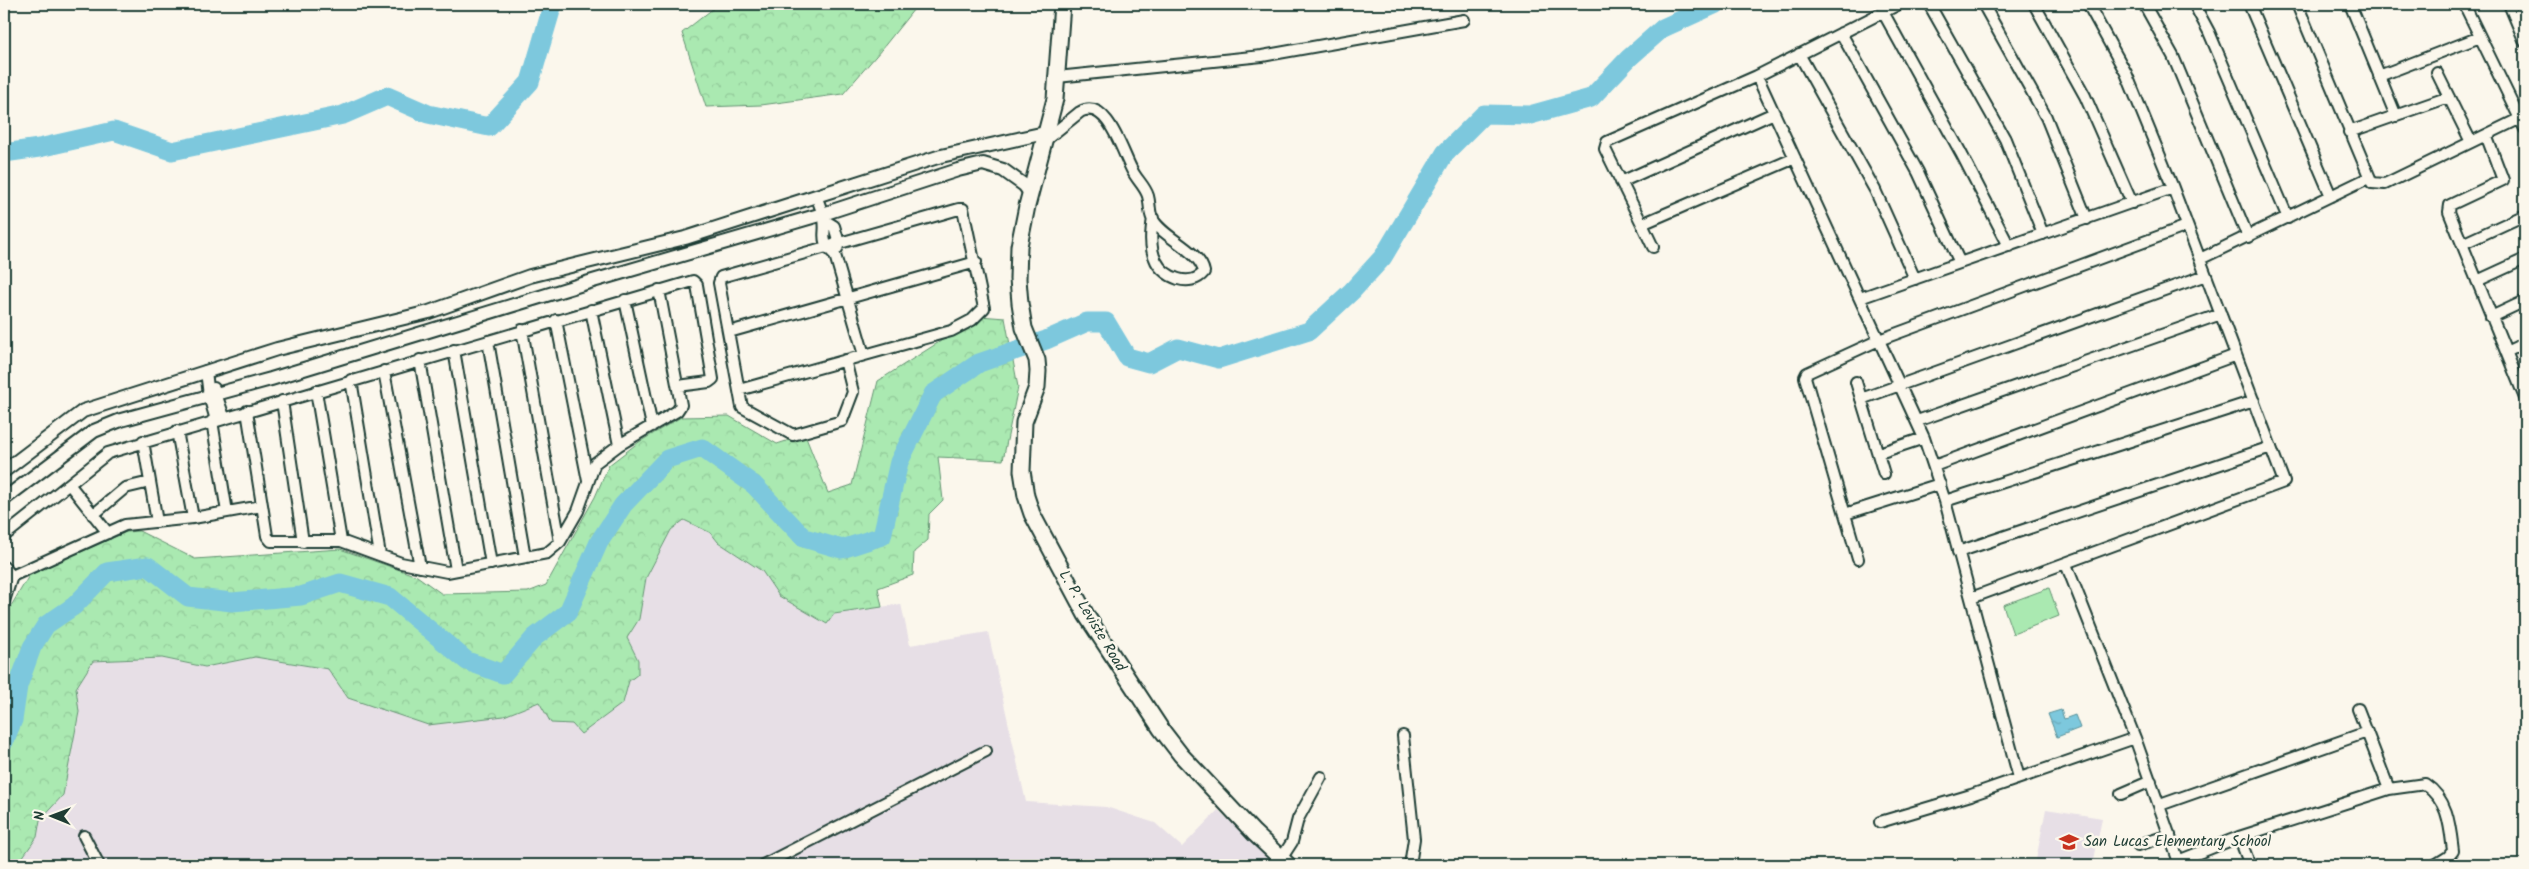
<svg xmlns="http://www.w3.org/2000/svg" width="2529" height="869" viewBox="0 0 2529 869" font-family="Kalam,sans-serif">
	<defs>
		<pattern id="forest-crowns" width="20" height="18" patternUnits="userSpaceOnUse" patternTransform="scale(1.25)"><rect width="20" height="18" fill="#aae9b1"/><path d="M2 6a3 3 0 1 1 6 0M12 15a3 3 0 1 1 6 0" fill="none" stroke="#92c999"/></pattern>
		<pattern id="water-ripples" width="26" height="14" patternUnits="userSpaceOnUse" patternTransform="scale(1.25)"><rect width="26" height="14" fill="#7dc8dd"/><path d="M2 4q2-2 4 0t4 0M15 11q2-2 4 0t4 0" fill="none" stroke="#66a4b4"/></pattern>
	</defs>
	<rect width="100%" height="100%" fill="#fbf7ec"/>
	<filter id="ink" filterUnits="userSpaceOnUse"><feTurbulence type="fractalNoise" baseFrequency=".02" numOctaves="2"/><feDisplacementMap in="SourceGraphic" scale="10" xChannelSelector="R" yChannelSelector="G"/><feConvolveMatrix kernelMatrix="1 2 1 2 8 2 1 2 1" color-interpolation-filters="sRGB"/></filter>
	<g filter="url(#ink)">
		<path fill="#e7dfe6" d="M 684,520 L 711,533 L 718,542 L 762,571 L 779,596 L 827,623 L 834,614 L 901,604 L 910,645 L 988,632 L 1026,802 L 1106,807 L 1155,823 L 1182,847 L 1218,810 L 1277,865 L 17,865 L 37,837 L 40,820 L 63,795 L 79,712 L 76,688 L 93,661 L 162,658 L 205,667 L 255,657 L 328,669 L 348,698 L 504,716 L 539,702 L 623,703 L 629,681 L 638,674 L 638,660 L 627,639 L 639,619 L 646,578 L 671,530 Z
			M 2046,809 L 2102,818 L 2093,865 L 2035,865 Z"/>
		<path fill="#aae9b1" stroke="#649372" d="M 2049,588 L 2059,616 L 2013,634 L 2003,605 Z"/>
		<path fill="url(#forest-crowns)" stroke="#649372" d="M 719,4 L 918,4 L 882,49 L 843,94 L 761,105 L 706,107 L 682,33 Z
			M 980,316 L 1005,318 L 1018,387 L 1003,460 L 938,457 L 943,500 L 929,514 L 928,540 L 914,552 L 913,575 L 878,588 L 882,607 L 834,614 L 827,624 L 779,596 L 762,571 L 718,542 L 711,533 L 684,520 L 671,530 L 646,578 L 639,619 L 627,638 L 638,660 L 638,674 L 629,681 L 623,703 L 581,734 L 572,724 L 551,723 L 539,702 L 504,716 L 428,725 L 348,698 L 328,669 L 255,657 L 205,667 L 162,658 L 93,661 L 76,688 L 79,712 L 63,795 L 40,820 L 37,837 L 17,865 L 4,865 L 5,616 L 30,574 L 126,532 L 139,531 L 195,559 L 340,549 L 417,576 L 442,594 L 528,592 L 546,585 L 595,497 L 609,465 L 639,442 L 681,417 L 729,416 L 777,444 L 805,435 L 828,493 L 852,485 L 878,381 Z"/>
		<path fill="url(#water-ripples)" stroke="#579099" d="M 2061,710 L 2064,719 L 2075,715 L 2080,728 L 2057,737 L 2048,714 Z"/>
		<g fill="none" stroke-linecap="round" stroke-linejoin="round">
			<path stroke="#7dc8dd" stroke-width="19" d="M 4,153 L 39,148 L 114,131 L 172,151 L 343,115 L 387,96 L 428,114 L 489,127 L 530,82 L 553,4
				M 4,742 L 13,720 L 18,686 L 32,647 L 46,625 L 74,606 L 107,572 L 148,566 L 188,597 L 232,602 L 301,596 L 340,583 L 390,597 L 467,661 L 503,674 L 535,637 L 568,612 L 599,542 L 623,505 L 667,459 L 702,448 L 754,485 L 804,538 L 842,549 L 882,536 L 899,462 L 933,394 L 979,363 L 1046,340 L 1087,322 L 1106,322 L 1127,357 L 1149,363 L 1178,348 L 1219,359 L 1309,331 L 1352,291 L 1383,257 L 1445,153 L 1484,114 L 1530,115 L 1591,98 L 1629,58 L 1663,28 L 1716,4"/>
			<defs>
				<path id="minor" d="M 1899,4 L 1757,76 L 1924,438 L 1945,501 L 2019,778
					M 1929,4 L 2005,139 L 2043,234
					M 1983,4 L 2046,117 L 2087,219
					M 2034,4 L 2085,96 L 2132,203
					M 2144,4 L 2173,56 L 2248,237
					M 2194,4 L 2209,32 L 2288,218
					M 2249,4 L 2331,196
					M 2297,4 L 2372,183 L 2385,184 L 2525,116
					M 2350,4 L 2396,116
					M 2509,4 L 2525,42
					M 2467,10 L 2525,129
					M 1883,12 L 1961,153 L 2009,246
					M 1841,33 L 1918,172 L 1960,263
					M 1799,54 L 1875,190 L 1915,279
					M 2437,73 L 2471,142
					M 1757,76 L 1607,142 L 1605,149 L 1642,224 L 1795,158
					M 2379,76 L 2480,37
					M 1057,77 L 1262,56 L 1464,20
					M 2349,132 L 2449,97
					M 2486,135 L 2503,180 L 2450,205 L 2449,212 L 2525,398
					M 1043,142 L 1080,112 C 1107,97 1122,152 1132,170 C 1136,179 1145,186 1148,196 C 1150,203 1149,211 1152,218 C 1162,238 1200,250 1204,272 C 1190,289 1164,277 1156,261 C 1149,248 1151,231 1153,218
					M 1621,182 L 1774,113
					M 816,196 C 819,203 822,211 824,219 C 827,236 818,239 835,255 L 864,355
					M 824,220 L 834,226 L 839,243 L 837,249
					M 1642,224 L 1653,247
					M 2462,244 L 2525,215
					M 2200,259 L 2368,178
					M 2477,281 L 2525,259
					M 1860,298 L 2173,188
					M 625,300 L 652,426
					M 591,310 L 619,445
					M 2491,317 L 2525,301
					M 556,320 L 588,481
					M 522,330 L 560,542
					M 729,332 L 976,262
					M 488,341 L 525,557
					M 454,350 L 491,564
					M 2506,352 L 2525,343
					M 420,360 L 456,570
					M 206,371 L 209,396 L 216,420
					M 384,371 L 420,567
					M 351,380 L 380,555
					M 1856,382 L 1884,474
					M 214,388 L 224,417
					M 739,390 L 951,331 L 972,320 L 984,308 L 963,209 L 959,209 L 721,277 L 719,283 L 742,407 L 793,435 L 842,421 L 853,392 L 845,360
					M 316,391 L 341,541
					M 1861,399 L 2206,275
					M 282,401 L 303,542
					M 247,411 L 267,536 L 271,541 L 341,541 L 401,563 L 447,572 L 547,553 L 560,542 L 578,511 L 595,463 L 619,445 L 677,411 L 681,405 L 659,290
					M 212,421 L 227,512
					M 1917,421 L 2221,314
					M 177,431 L 193,518
					M 143,441 L 157,522
					M 1879,453 L 1924,438
					M 1934,466 L 2236,355
					M 69,484 L 108,533
					M 1945,501 L 2254,401
					M 1845,514 L 1940,484
					M 93,515 L 125,488 L 150,482
					M 4,536 L 108,453 L 693,281 L 697,285 L 713,379 L 709,382 L 678,386
					M 1958,552 L 2271,447
					M 1858,559 L 1805,377 L 1807,373 L 1879,340 L 2187,226
					M 2066,564 L 2135,738 L 2180,865
					M 4,567 L 12,576
					M 1971,598 L 2284,482 L 2173,188 L 2126,73 L 2088,4
					M 4,601 L 12,576 L 125,525 L 193,518 L 262,506
					M 2358,709 L 2389,789
					M 1403,736 L 1414,839 L 1410,865
					M 2121,794 L 2151,781
					M 2160,805 L 2367,732
					M 1880,822 L 1971,795 L 2135,738
					M 84,836 L 99,865
					M 2239,837 L 2250,865
					M 2138,845 L 2170,835
					M 1281,859 L 1292,842 L 1298,819 L 1321,777
					M 2178,861 L 2239,837 L 2389,789 L 2425,784 C 2448,799 2450,826 2453,851 L 2448,857 L 2435,865
					M 763,865 L 986,751"/>
				<path id="tertiary" d="M 4,471 L 83,411 L 277,349 L 429,312 L 530,276 L 685,238 L 941,156 L 1045,133
					M 4,499 L 94,431 L 121,420 L 271,379 L 586,283 L 826,213 L 958,170 L 983,164 L 1003,170 L 1024,185 L 1030,193"/>
				<path id="secondary" d="M 1062,4 L 1055,99 L 1027,206 L 1019,246 L 1018,279 L 1020,303 L 1024,328 L 1037,360 L 1038,371 L 1037,387 L 1024,422 L 1022,471 L 1026,496 L 1032,514 L 1086,615 L 1161,729 L 1181,755 L 1254,833 L 1288,865"/>
			</defs>
			<use href="#minor" stroke="#1f3d34" stroke-width="14"/>
			<use href="#tertiary" stroke="#1f3d34" stroke-width="16"/>
			<use href="#secondary" stroke="#1f3d34" stroke-width="19"/>
			<use href="#minor" stroke="#fbf7ec" stroke-width="10"/>
			<use href="#tertiary" stroke="#fbf7ec" stroke-width="12"/>
			<use href="#secondary" stroke="#fbf7ec" stroke-width="15"/>
		</g>
	</g>
	<defs>
		<symbol id="school-bare" viewBox="-9 -9 18 18"><path d="M0-5L7-2L0 1L-7-2ZM-4 1L0 2.5L4 1V4Q0 6-4 4Z" fill="#c8321e" stroke="#fbf7ec" stroke-width="2.5" paint-order="stroke"/></symbol>
	</defs>
	<g fill-rule="evenodd">
		<use href="#school-bare" x="2055" y="828" width="28" height="28"/>
	</g>
	<g text-anchor="middle" dominant-baseline="central" stroke-width="5" stroke-linejoin="round" paint-order="stroke">
		<g font-size="15" fill="#1f3d34" stroke="#fbf7ec">
			<text transform="translate(1092 621) rotate(59)">L. P. Leviste Road</text>
		</g>
		<g font-size="15" fill="#1f3d34" stroke="#fbf7ec" text-anchor="start">
			<text x="2084" y="842">San Lucas Elementary School</text>
		</g>
	</g>
	<rect width="2529" height="869" fill="none" stroke="#fbf7ec" stroke-width="20"/>
	<rect x="10" y="10" width="2509" height="849" fill="none" stroke="#1f3d34" stroke-width="2" filter="url(#ink)"/>
	<g transform="translate(52 816) rotate(271)" stroke="#fbf7ec" stroke-width="4" paint-order="stroke">
	<path d="M0-4L9 19L0 12L-9 19Z" fill="#1f3d34"/>
	<text y="-8" font-size="14" font-weight="bold" text-anchor="middle" fill="#1f3d34">N</text>
	</g>
</svg>
